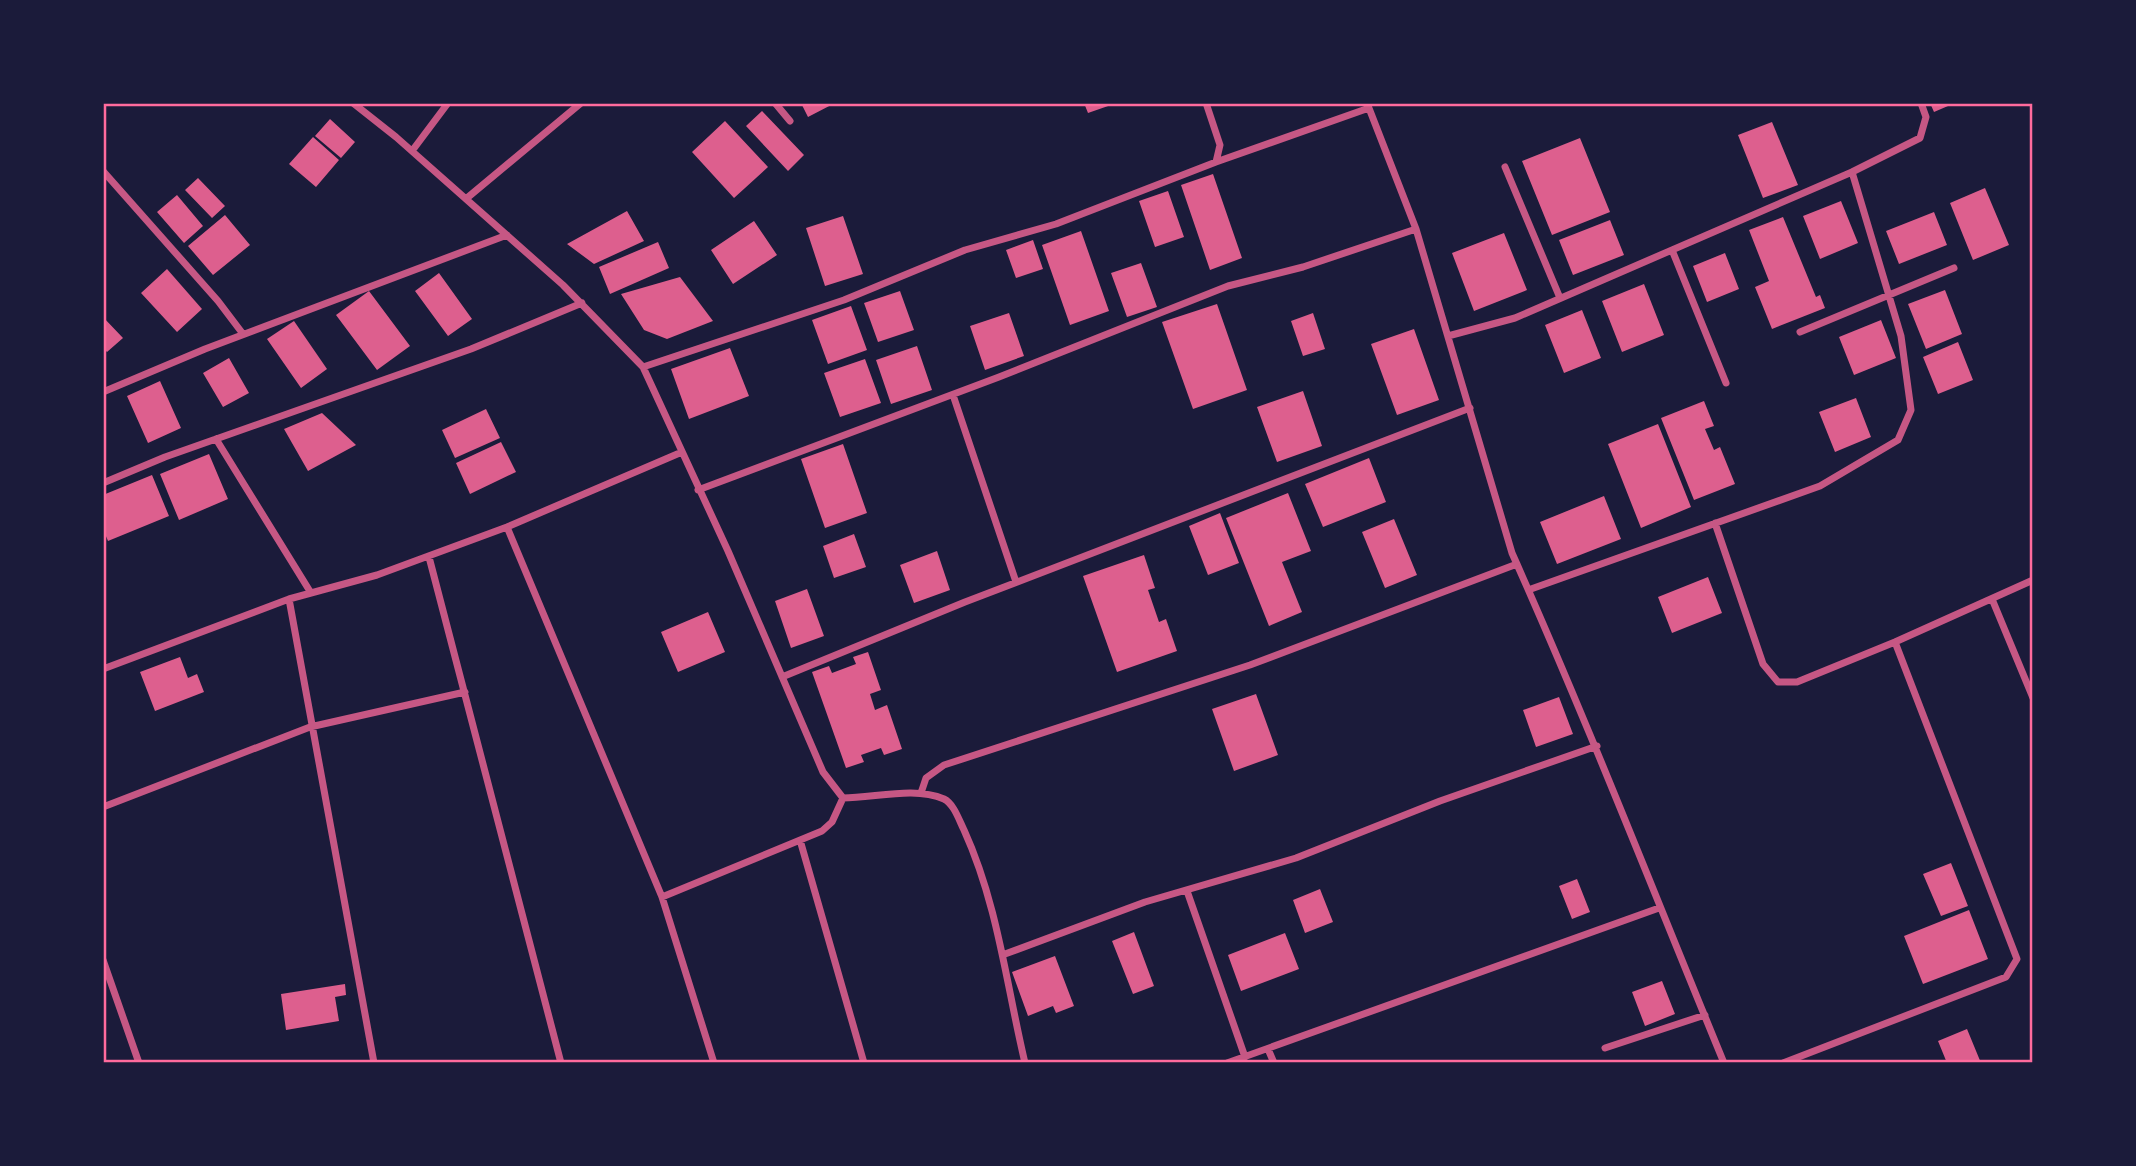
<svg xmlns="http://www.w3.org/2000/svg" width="2136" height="1166" viewBox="0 0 2136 1166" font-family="Jost,sans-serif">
	<rect width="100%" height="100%" fill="#1b1b3a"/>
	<path fill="#dd5f8e" d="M 801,103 L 835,103 L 808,117 Z
		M 1084,103 L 1110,103 L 1111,105 L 1088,113 Z
		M 1930,103 L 1955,103 L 1934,112 Z
		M 762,111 L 804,155 L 788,171 L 746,126 Z
		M 330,119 L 355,142 L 341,158 L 315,136 Z
		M 725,121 L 768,167 L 734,198 L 692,152 Z
		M 1772,122 L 1798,185 L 1763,198 L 1738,135 Z
		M 313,137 L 339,160 L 316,187 L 289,164 Z
		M 1580,138 L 1610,212 L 1552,235 L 1522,161 Z
		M 1213,174 L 1242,258 L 1210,270 L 1181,185 Z
		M 198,178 L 225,206 L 212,218 L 185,190 Z
		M 1985,188 L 2009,245 L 1973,260 L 1950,203 Z
		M 1168,191 L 1184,237 L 1155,247 L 1139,201 Z
		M 177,195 L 203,226 L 184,243 L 157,212 Z
		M 1841,201 L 1858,243 L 1820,259 L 1803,216 Z
		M 627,211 L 644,241 L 594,264 L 567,244 Z
		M 1934,212 L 1947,245 L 1899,264 L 1886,231 Z
		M 225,215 L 250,245 L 213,275 L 188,246 Z
		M 843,216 L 863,274 L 825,286 L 806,228 Z
		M 1783,217 L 1816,297 L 1820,295 L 1825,308 L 1772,329 L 1755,287 L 1769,281 L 1749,230 Z
		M 1610,220 L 1624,255 L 1573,275 L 1559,240 Z
		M 754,221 L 777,255 L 733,284 L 711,250 Z
		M 1081,231 L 1109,311 L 1070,325 L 1042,245 Z
		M 1504,233 L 1527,290 L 1474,311 L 1452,253 Z
		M 1033,240 L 1043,269 L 1016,278 L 1006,250 Z
		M 658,242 L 669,268 L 610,294 L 599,267 Z
		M 1725,253 L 1739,289 L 1707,302 L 1693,266 Z
		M 1141,263 L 1157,307 L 1127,317 L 1111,273 Z
		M 167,269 L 202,309 L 177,332 L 141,293 Z
		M 439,273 L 472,319 L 448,336 L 415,291 Z
		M 680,277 L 713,321 L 667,339 L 644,330 L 621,294 Z
		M 1644,284 L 1664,335 L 1622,352 L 1602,301 Z
		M 1945,290 L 1962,334 L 1926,349 L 1908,304 Z
		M 369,291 L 410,346 L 377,370 L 336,315 Z
		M 900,291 L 914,330 L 878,342 L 864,303 Z
		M 1217,304 L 1247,390 L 1193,409 L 1162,322 Z
		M 851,306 L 867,350 L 828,364 L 812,320 Z
		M 1582,310 L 1601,358 L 1564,373 L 1545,325 Z
		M 1009,313 L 1024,356 L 985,370 L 970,326 Z
		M 1313,313 L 1325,349 L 1303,356 L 1291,321 Z
		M 103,317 L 123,338 L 107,352 L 103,348 Z
		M 1881,320 L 1896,358 L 1854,375 L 1839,337 Z
		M 294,321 L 327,369 L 301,388 L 267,339 Z
		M 1414,329 L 1439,400 L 1397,415 L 1371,344 Z
		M 1958,342 L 1973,380 L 1938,394 L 1923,357 Z
		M 917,346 L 932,390 L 891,404 L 876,360 Z
		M 730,348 L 749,396 L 689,419 L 671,369 Z
		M 229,358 L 249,393 L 223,407 L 203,373 Z
		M 865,359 L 881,403 L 840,417 L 824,373 Z
		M 160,381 L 181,428 L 148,443 L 127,396 Z
		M 1303,391 L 1322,446 L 1277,462 L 1257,407 Z
		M 1856,398 L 1871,437 L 1835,452 L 1819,412 Z
		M 1704,401 L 1714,426 L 1705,429 L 1714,450 L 1720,447 L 1735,484 L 1694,500 L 1661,418 Z
		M 486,409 L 500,438 L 455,458 L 442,430 Z
		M 322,413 L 356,445 L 308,471 L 284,429 Z
		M 1658,424 L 1691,507 L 1641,528 L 1608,444 Z
		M 501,442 L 516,472 L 470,494 L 456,463 Z
		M 843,444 L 867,513 L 825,528 L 801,459 Z
		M 209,454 L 228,499 L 179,520 L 160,474 Z
		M 1369,458 L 1386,502 L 1323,527 L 1305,484 Z
		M 152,475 L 169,516 L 108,541 L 103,529 L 103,495 Z
		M 1288,493 L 1311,551 L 1282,562 L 1302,612 L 1269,626 L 1226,518 Z
		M 1604,496 L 1621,539 L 1557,564 L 1540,522 Z
		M 1220,513 L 1239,563 L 1208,575 L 1189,526 Z
		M 1394,519 L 1417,575 L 1385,588 L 1362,532 Z
		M 854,534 L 866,567 L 834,578 L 823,546 Z
		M 937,551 L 950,590 L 914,603 L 900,565 Z
		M 1144,555 L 1155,588 L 1148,590 L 1159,622 L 1166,619 L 1177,651 L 1117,672 L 1083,576 Z
		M 1708,577 L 1722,613 L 1672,633 L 1658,597 Z
		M 807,589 L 824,636 L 791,648 L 775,601 Z
		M 708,612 L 725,652 L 678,672 L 661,632 Z
		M 868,652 L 881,690 L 870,694 L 875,710 L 887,705 L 902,749 L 884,755 L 881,748 L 861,755 L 864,762 L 846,768 L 812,672 L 829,666 L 832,673 L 856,664 L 853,657 Z
		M 180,657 L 188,678 L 197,674 L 204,692 L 155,711 L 140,672 Z
		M 1256,694 L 1278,755 L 1234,771 L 1212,709 Z
		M 1559,697 L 1573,734 L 1536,747 L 1523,710 Z
		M 1951,863 L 1968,906 L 1941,916 L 1923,874 Z
		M 1577,879 L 1590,912 L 1572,919 L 1559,886 Z
		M 1320,889 L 1333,922 L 1305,933 L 1293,900 Z
		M 1969,910 L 1988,959 L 1923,984 L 1904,936 Z
		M 1134,932 L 1154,986 L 1133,994 L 1112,941 Z
		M 1285,933 L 1299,969 L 1241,991 L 1228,955 Z
		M 1055,956 L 1074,1006 L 1056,1013 L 1053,1006 L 1028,1016 L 1012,972 Z
		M 1662,981 L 1675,1014 L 1645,1026 L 1632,992 Z
		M 345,984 L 346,995 L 335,997 L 339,1021 L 286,1030 L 281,994 Z
		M 1967,1029 L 1981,1063 L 1947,1063 L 1938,1041 Z"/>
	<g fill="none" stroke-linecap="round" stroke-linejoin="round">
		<path stroke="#c65784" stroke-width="7" d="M 353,103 L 396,137 L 563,285 L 643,367 L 728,551 L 823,772 L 843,798 C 875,798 914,786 944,799 C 954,804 959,820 964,830 C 998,905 1006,983 1025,1063
			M 775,103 L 790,121
			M 1367,103 L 1416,229 L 1512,553 C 1587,721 1654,893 1724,1063
			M 412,151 L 448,103
			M 1216,162 L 1369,108
			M 1505,167 L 1560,298
			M 103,171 L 218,301 L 243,334
			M 467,198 L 581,103
			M 1672,250 L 1726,383
			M 1800,332 L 1954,268
			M 1448,336 L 1515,318 L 1852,172 L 1920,138 L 1926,117 L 1921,103
			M 643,367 L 844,300 L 965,250 L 1056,224 L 1216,162 L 1220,145 L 1206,103
			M 103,392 L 205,349 L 507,235
			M 953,395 L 1016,582
			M 216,439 L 311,593
			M 103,483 L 165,457 L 471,349 L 582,303
			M 698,490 L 999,377 L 1228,286 L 1303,267 L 1416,229
			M 1715,523 L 1763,664 L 1778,682 L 1797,682 L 1895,642 L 2033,580
			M 507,527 L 662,897 L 714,1063
			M 429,557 L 561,1063
			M 1531,589 L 1820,486 L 1898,440 L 1911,410 L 1901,336 L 1852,172
			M 289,599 L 374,1063
			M 1992,599 L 2033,698
			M 103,669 L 289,599 L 377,575 L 507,527 L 682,452
			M 782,677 L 965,602 L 1470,408
			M 921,793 L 926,778 L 944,765 L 1250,665 L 1517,564
			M 103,807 L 310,727 L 465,692
			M 800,840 L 864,1063
			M 1187,891 L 1245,1057
			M 662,897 L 822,831 L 832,822 L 843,798
			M 1005,954 L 1145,902 L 1296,858 L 1440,801 L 1597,746
			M 103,960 L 139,1063
			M 1605,1048 L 1705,1015
			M 1268,1049 L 1274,1063
			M 1227,1063 L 1659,908
			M 1783,1063 L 2006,977 L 2017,959 L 1895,642"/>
	</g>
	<rect width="2136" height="1166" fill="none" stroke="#1b1b3a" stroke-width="210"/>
	<rect x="105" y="105" width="1926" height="956" fill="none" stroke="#ff6b9d" stroke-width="2.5"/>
</svg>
